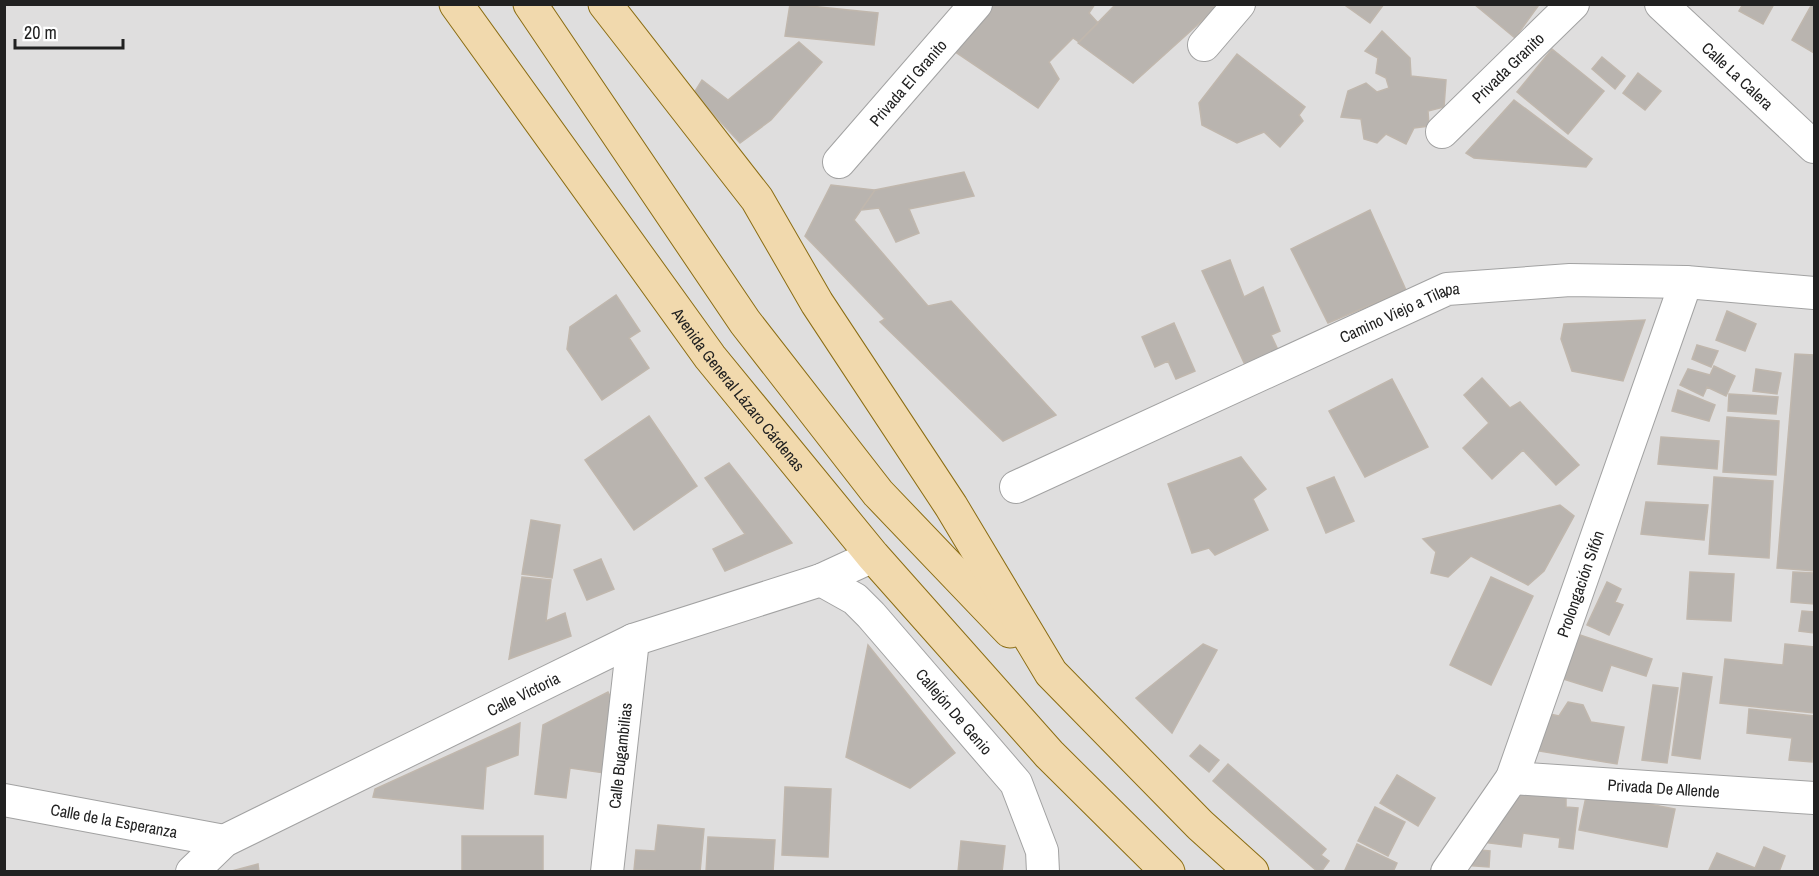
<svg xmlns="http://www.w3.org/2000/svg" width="1819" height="876" viewBox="0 0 1819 876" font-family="'Archivo Narrow',sans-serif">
	<rect width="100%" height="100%" fill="#f0eee9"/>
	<path fill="#dfdede" d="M 5,5 L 1814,5 L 1814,871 L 5,871 Z"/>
	<path fill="#b9b4af" stroke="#c0b7ad" stroke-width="1.5" d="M 790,4 L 878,13 L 874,45 L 785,36 Z
		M 988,4 L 1095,4 L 1089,13 L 1098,23 L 1079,42 L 1073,38 L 1049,62 L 1059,79 L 1038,108 L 951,49 Z
		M 1116,4 L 1211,4 L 1216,8 L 1133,83 L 1078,43 Z
		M 1348,4 L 1384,4 L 1370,23 L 1346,6 Z
		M 1474,4 L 1536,4 L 1538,6 L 1515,38 Z
		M 1743,4 L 1774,4 L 1763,24 L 1739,11 Z
		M 1812,4 L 1814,4 L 1814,53 L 1792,40 Z
		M 1382,31 L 1410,58 L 1411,76 L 1446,80 L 1444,107 L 1428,111 L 1429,126 L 1414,128 L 1406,144 L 1386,134 L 1377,143 L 1364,139 L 1361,119 L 1341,117 L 1348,91 L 1366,83 L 1377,92 L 1389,88 L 1386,78 L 1376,73 L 1378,58 L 1365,51 Z
		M 799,42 L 822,62 L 771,120 L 740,143 L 694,93 L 702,80 L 728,100 Z
		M 1552,49 L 1604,91 L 1568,134 L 1517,92 Z
		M 1237,54 L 1305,107 L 1299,115 L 1303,121 L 1280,147 L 1264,132 L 1237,143 L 1202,125 L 1199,103 Z
		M 1602,57 L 1625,76 L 1615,89 L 1592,69 Z
		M 1638,73 L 1661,91 L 1645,110 L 1623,93 Z
		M 1514,100 L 1592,159 L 1586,167 L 1474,158 L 1466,153 Z
		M 964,172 L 974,196 L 909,209 L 919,233 L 896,242 L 879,208 L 861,210 L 875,190 Z
		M 831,185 L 875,190 L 854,220 L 928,306 L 951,301 L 1056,415 L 1003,441 L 880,322 L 885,319 L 805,236 Z
		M 1370,210 L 1406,290 L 1328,323 L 1291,249 Z
		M 1230,260 L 1244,297 L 1263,287 L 1280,331 L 1271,335 L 1280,354 L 1246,367 L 1202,271 Z
		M 616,295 L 640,331 L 629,338 L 649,368 L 602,400 L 567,349 L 570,327 Z
		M 1727,311 L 1756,324 L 1745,351 L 1716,340 Z
		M 1645,320 L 1623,381 L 1572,371 L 1561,339 L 1564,324 Z
		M 1174,323 L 1195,371 L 1176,379 L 1168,361 L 1155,367 L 1142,337 Z
		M 1697,345 L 1718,351 L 1711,367 L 1692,359 Z
		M 1795,354 L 1814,355 L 1814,571 L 1777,568 Z
		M 1714,366 L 1735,376 L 1726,396 L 1707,387 L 1703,396 L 1680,385 L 1688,369 L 1710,375 Z
		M 1756,369 L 1781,373 L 1777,394 L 1753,391 Z
		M 1482,378 L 1510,408 L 1520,402 L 1579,465 L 1556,485 L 1523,450 L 1492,479 L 1463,448 L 1489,423 L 1464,395 Z
		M 1392,379 L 1428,447 L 1365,477 L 1329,411 Z
		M 1678,390 L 1715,405 L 1709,421 L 1672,411 Z
		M 1729,394 L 1778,397 L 1776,414 L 1728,411 Z
		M 649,416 L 697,486 L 634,530 L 585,460 Z
		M 1727,417 L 1779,421 L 1776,475 L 1723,472 Z
		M 1661,437 L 1719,441 L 1717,469 L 1658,464 Z
		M 1241,457 L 1266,489 L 1253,499 L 1268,530 L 1215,555 L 1209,548 L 1192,553 L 1168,484 Z
		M 729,463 L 792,543 L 725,571 L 713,549 L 745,534 L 705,478 Z
		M 1334,477 L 1354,521 L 1326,533 L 1307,488 Z
		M 1714,477 L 1773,481 L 1769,558 L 1709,554 Z
		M 1646,502 L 1708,505 L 1704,540 L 1641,534 Z
		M 1560,505 L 1574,516 L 1544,571 L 1528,585 L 1471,556 L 1448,577 L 1431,573 L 1436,552 L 1423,539 Z
		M 531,520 L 560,525 L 552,578 L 522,574 Z
		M 601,559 L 614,589 L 587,600 L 574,570 Z
		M 1690,572 L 1734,574 L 1731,621 L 1687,619 Z
		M 1793,572 L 1814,573 L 1814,604 L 1791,602 Z
		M 522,577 L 551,580 L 546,621 L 565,613 L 571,636 L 509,659 Z
		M 1491,577 L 1533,596 L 1491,685 L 1450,665 Z
		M 1607,582 L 1621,589 L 1615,602 L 1623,605 L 1609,635 L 1587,625 Z
		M 1802,611 L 1814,612 L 1814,633 L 1799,631 Z
		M 1574,633 L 1652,659 L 1646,676 L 1611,665 L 1602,691 L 1560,678 Z
		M 1203,644 L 1217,650 L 1172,733 L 1136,698 Z
		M 1785,644 L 1814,647 L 1814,713 L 1720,703 L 1725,659 L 1783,665 Z
		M 868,645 L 955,753 L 910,788 L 846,757 Z
		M 1683,673 L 1712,677 L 1700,759 L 1672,755 Z
		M 1653,685 L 1678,688 L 1667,763 L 1642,760 Z
		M 608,692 L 617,711 L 611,774 L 570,768 L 566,798 L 535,794 L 543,725 Z
		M 1568,702 L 1583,705 L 1591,722 L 1624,727 L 1617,764 L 1533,750 L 1545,713 L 1559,716 Z
		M 1749,709 L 1814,716 L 1812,762 L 1789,760 L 1792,738 L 1747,733 Z
		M 520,723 L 518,755 L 486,767 L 483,809 L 373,797 L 375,789 Z
		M 1200,745 L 1219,760 L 1209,772 L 1190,756 Z
		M 1228,764 L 1326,849 L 1321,855 L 1329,861 L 1321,872 L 1318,872 L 1213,781 Z
		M 1397,775 L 1435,798 L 1418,826 L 1380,803 Z
		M 785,787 L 831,789 L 828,857 L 782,855 Z
		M 1508,791 L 1566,798 L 1566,807 L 1578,808 L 1573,849 L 1559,847 L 1560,838 L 1523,833 L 1521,847 L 1481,842 Z
		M 1587,792 L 1675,809 L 1667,847 L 1579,830 Z
		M 1375,807 L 1405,822 L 1388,856 L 1358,841 Z
		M 658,825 L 704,829 L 700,872 L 634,870 L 636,850 L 655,851 Z
		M 462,836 L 543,836 L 543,872 L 462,872 Z
		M 708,837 L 775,840 L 773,872 L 706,872 Z
		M 961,841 L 1005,846 L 1002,872 L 958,872 Z
		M 1357,844 L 1397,863 L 1393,872 L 1344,872 Z
		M 1764,847 L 1785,856 L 1779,872 L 1708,872 L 1717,853 L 1755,868 Z
		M 1469,849 L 1490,851 L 1489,867 L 1462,865 Z
		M 258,864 L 259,872 L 228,872 Z"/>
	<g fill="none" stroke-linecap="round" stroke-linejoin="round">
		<defs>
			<g id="street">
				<path id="s1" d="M 1661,4 L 1814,147"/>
				<path d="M 1204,45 L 1239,4"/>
				<path id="s2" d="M 1442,132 L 1573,4"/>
				<path id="s3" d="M 839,162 L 976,4"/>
				<path id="s4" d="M 1016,487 L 1447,289 L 1570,280 L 1686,282 L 1814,293"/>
				<path id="s5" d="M 821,580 L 855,599 L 871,615 L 1016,783 L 1042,851 L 1043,872"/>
				<path id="s6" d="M 1512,778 L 1814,798"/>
				<path id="s7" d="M 4,800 L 224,841"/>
				<path id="s8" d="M 192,872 L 224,841 L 633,640 L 821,580 L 873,556"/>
				<path id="s9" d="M 607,872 L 633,640"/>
				<path id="s10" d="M 1447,872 L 1512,778 L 1686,282"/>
			</g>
			<g id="primary">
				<path id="s11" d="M 456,4 L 710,357 L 873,556 L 1049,754 L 1168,872"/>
				<path d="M 530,4 L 745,322 L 878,493 L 1010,631"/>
				<path d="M 605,4 L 757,199 L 817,303 L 951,506 L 1051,673 L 1200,825 L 1252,872"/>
			</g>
		</defs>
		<use href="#street" stroke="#a2a2a2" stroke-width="34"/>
		<use href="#primary" stroke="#8b6d13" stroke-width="35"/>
		<use href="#street" stroke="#fff" stroke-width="32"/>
		<use href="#primary" stroke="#f1d9ad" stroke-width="33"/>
	</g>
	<g text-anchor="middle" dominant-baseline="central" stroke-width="4.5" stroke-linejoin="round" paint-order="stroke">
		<g font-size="16" fill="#212121" stroke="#fff">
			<text stroke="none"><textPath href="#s2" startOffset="92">Privada Granito</textPath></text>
			<text stroke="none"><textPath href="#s1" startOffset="105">Calle La Calera</textPath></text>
			<text stroke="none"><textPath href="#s3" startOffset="105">Privada El Granito</textPath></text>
			<text stroke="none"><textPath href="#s4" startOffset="422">Camino Viejo a Tilapa</textPath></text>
			<text stroke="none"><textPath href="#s11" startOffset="478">Avenida General Lázaro Cárdenas</textPath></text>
			<text stroke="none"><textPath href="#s10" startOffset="320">Prolongación Sifón</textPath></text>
			<text stroke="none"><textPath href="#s8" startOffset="378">Calle Victoria</textPath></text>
			<text stroke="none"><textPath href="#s5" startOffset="189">Callejón De Genio</textPath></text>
			<text stroke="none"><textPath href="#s9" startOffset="117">Calle Bugambilias</textPath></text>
			<text stroke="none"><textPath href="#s6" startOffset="152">Privada De Allende</textPath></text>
			<text stroke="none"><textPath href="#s7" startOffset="112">Calle de la Esperanza</textPath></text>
		</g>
	</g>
	<rect width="1819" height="876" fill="none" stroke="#212121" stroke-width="12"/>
	<path d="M15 39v9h108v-9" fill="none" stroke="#212121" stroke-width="3"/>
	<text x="24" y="39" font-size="18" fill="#212121" stroke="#ffffff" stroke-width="4.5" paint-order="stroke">20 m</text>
</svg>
